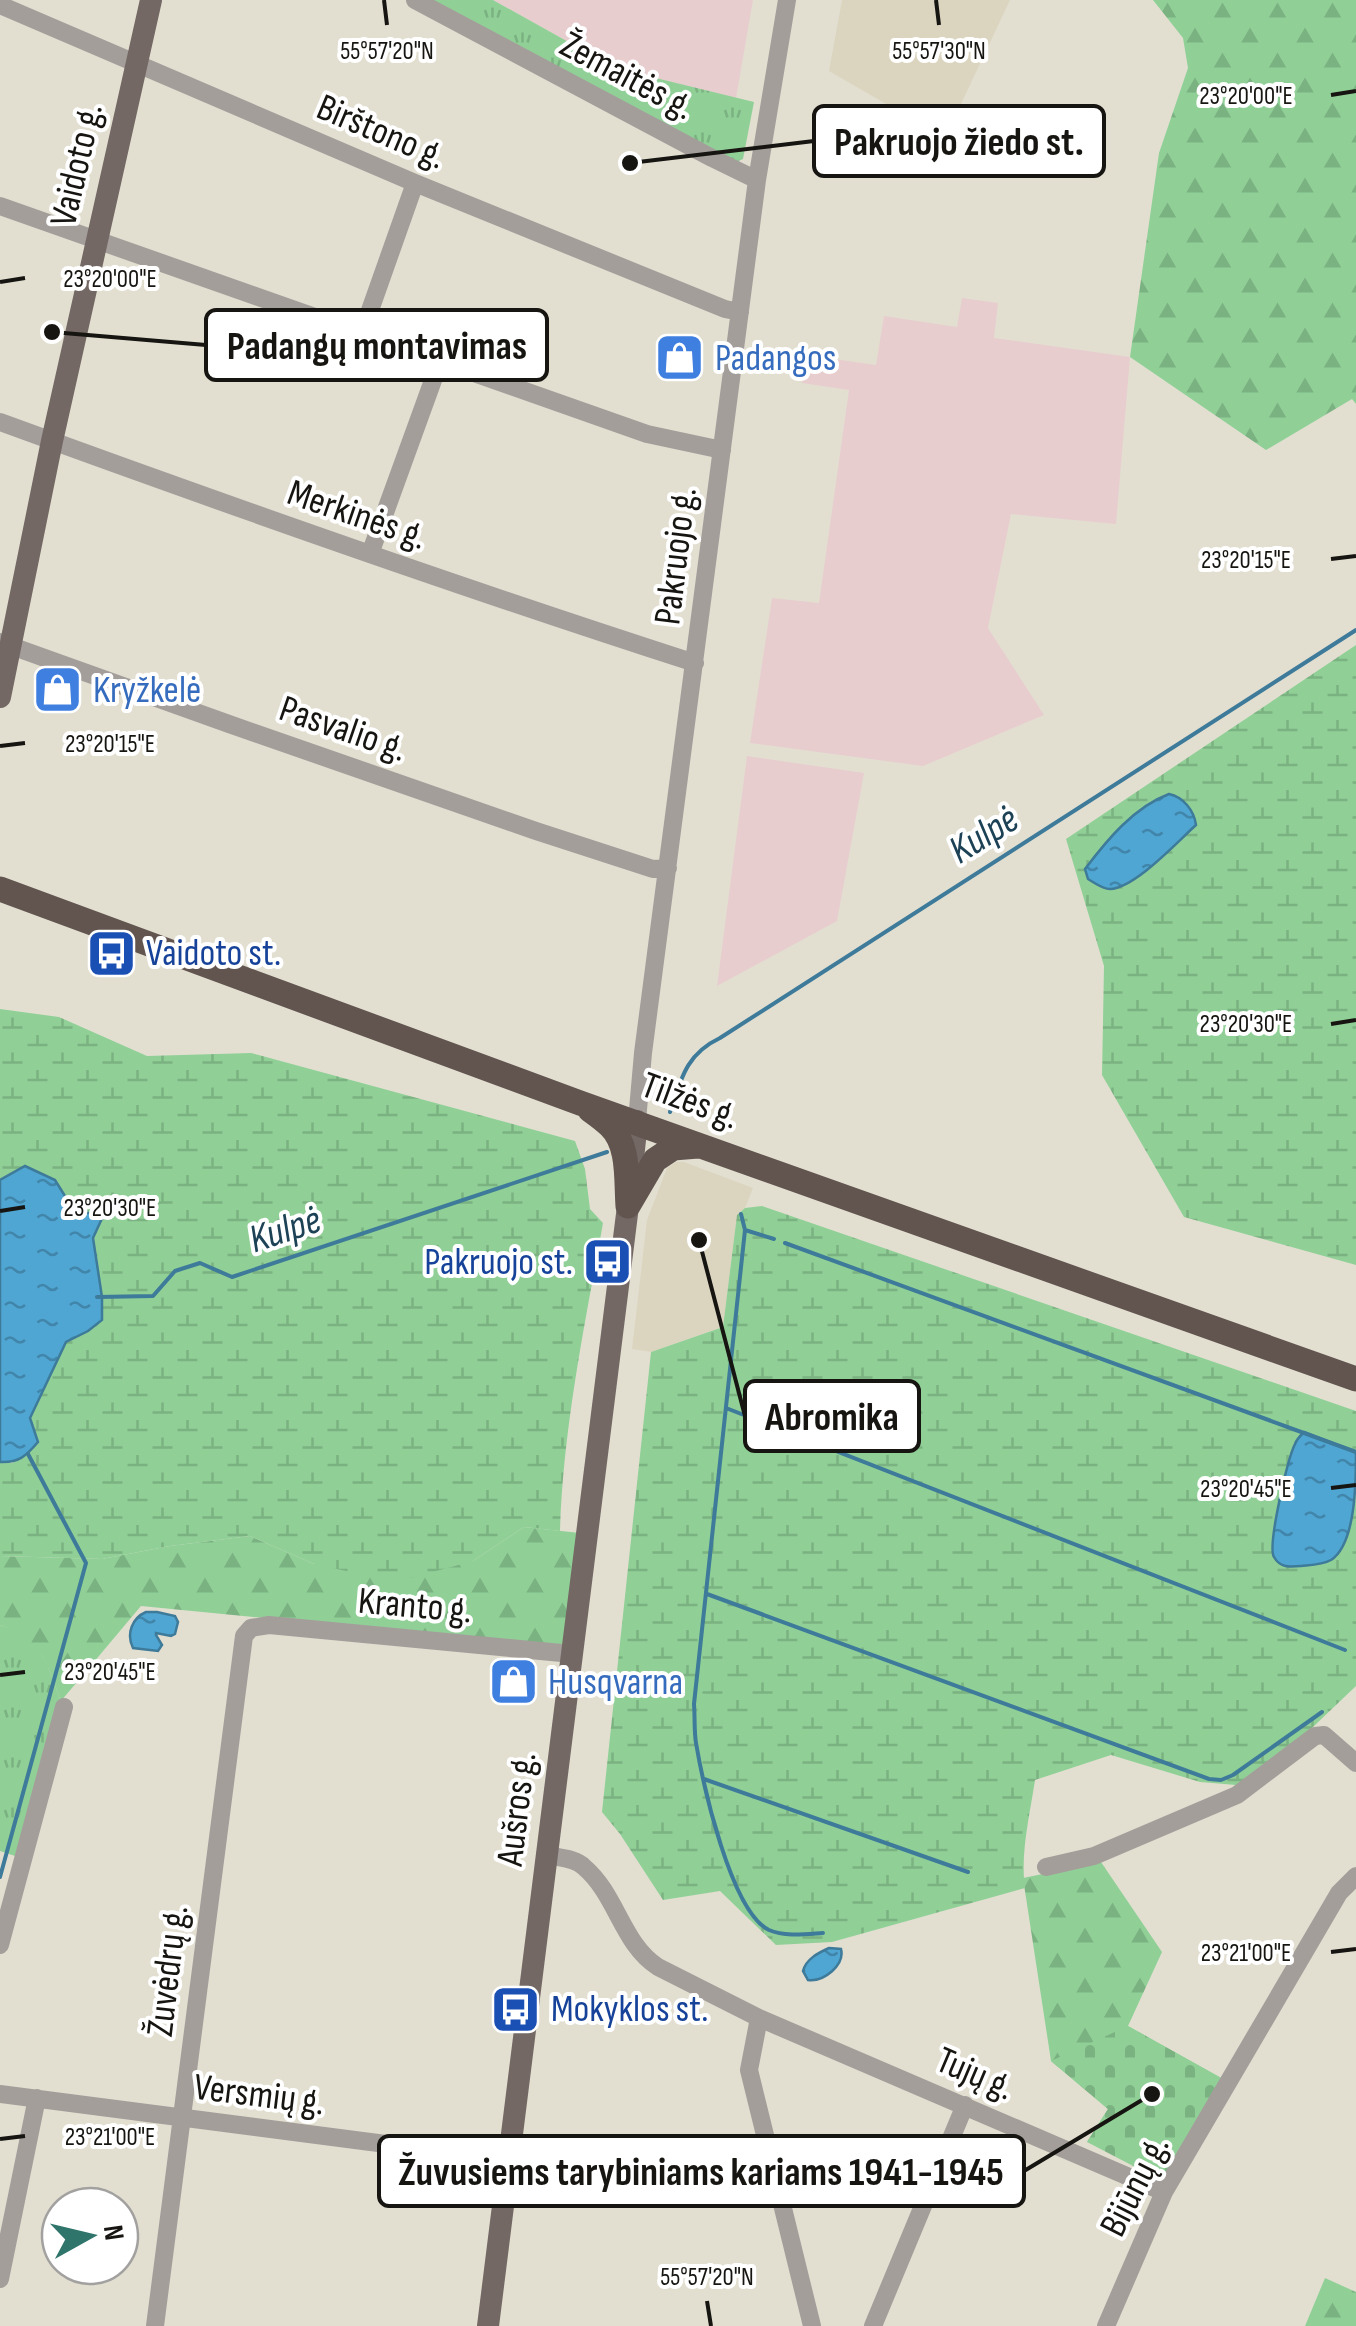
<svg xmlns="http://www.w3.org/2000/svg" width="1356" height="2326" viewBox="0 0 1356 2326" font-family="'Sofia Sans Condensed',sans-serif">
	<defs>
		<pattern id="grass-tufts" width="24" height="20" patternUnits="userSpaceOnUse" patternTransform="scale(2.5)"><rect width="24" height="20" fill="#90d097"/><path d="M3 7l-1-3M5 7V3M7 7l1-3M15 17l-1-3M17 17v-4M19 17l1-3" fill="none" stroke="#7bb281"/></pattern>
		<pattern id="forest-firs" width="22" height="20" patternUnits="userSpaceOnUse" patternTransform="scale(2.5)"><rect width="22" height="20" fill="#90d097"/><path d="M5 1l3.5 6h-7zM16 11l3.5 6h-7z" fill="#7bb281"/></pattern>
		<pattern id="wetland-marsh" width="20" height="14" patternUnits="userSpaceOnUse" patternTransform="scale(2.5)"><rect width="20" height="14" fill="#90d097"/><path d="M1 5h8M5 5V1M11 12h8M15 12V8" fill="none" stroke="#7bb281"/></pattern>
		<pattern id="cemetery-stones" width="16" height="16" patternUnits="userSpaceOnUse" patternTransform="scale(2.5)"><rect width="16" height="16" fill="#90d097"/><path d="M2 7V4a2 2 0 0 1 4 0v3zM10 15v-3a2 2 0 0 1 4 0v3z" fill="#7bb281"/></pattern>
		<pattern id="water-ripples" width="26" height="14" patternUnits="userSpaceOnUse" patternTransform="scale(2.5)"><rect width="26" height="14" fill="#4fa6d3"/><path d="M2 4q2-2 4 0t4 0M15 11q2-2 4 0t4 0" fill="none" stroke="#4186aa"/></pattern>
	</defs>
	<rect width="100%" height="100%" fill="#e2dfd1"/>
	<path fill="#dbd5c0" d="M 842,0 L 1010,0 L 945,138 L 829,71 Z
		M 676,1162 L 684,1162 L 753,1188 L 745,1208 L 737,1215 L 723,1327 L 651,1352 L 632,1349 L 647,1220 L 667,1168 Z"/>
	<path fill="#e8cdcf" d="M 493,0 L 753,0 L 736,98 L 615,68 Z
		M 962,298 L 998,303 L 994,338 L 1130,357 L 1116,524 L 1011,514 L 988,628 L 1044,715 L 923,766 L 750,743 L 772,598 L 819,603 L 849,390 L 802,383 L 806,355 L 876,365 L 884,316 L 957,327 Z
		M 747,756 L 864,773 L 837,921 L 717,986 Z"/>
	<path fill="url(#grass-tufts)" d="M 415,0 L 493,0 L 615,68 L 754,102 L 743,159 L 736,162 Z
		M 0,1625 L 20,1632 L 35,1644 L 47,1664 L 61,1701 L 18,1857 L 0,1851 Z"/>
	<path fill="url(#forest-firs)" d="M 1153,0 L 1356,0 L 1356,404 L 1352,399 L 1266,450 L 1130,357 L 1159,153 L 1188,68 L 1183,38 Z
		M 524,1527 L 580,1533 L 568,1648 L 141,1606 L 61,1701 C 46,1662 43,1641 0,1625 L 0,1556 L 102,1559 L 170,1546 L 250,1536 L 314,1564 L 473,1561 Z
		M 1101,1862 L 1162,1952 L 1128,2026 L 1223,2079 L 1087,2142 L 1108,2109 L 1051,2061 L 1023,1878 Z
		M 1325,2278 L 1356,2292 L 1356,2326 L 1305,2326 Z"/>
	<path fill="url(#wetland-marsh)" fill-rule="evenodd" d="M 1356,645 L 1356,1265 L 1184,1217 L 1102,1075 L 1104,966 L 1066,839 ZM 1161,797 L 1195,819 L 1196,825 L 1132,880 L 1086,869 C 1107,840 1130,815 1161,797 Z
		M 0,1009 L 59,1017 L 147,1056 L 251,1053 L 575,1141 L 585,1169 L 590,1209 L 603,1223 C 585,1324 563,1428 560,1531 L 524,1527 L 473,1561 L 396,1582 L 314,1564 L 250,1536 L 170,1546 L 102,1559 L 0,1556 L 0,1462 L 13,1463 L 32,1429 L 30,1418 L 66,1342 L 88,1331 L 102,1320 L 102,1297 L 93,1238 L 104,1215 L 75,1212 L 54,1180 L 25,1166 L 0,1180 Z
		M 762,1206 L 1356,1411 L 1356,1686 L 1293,1746 L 1236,1785 L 1200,1782 L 1111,1755 L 1035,1780 C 1030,1814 1020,1854 1025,1888 L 832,1942 L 776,1945 L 720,1891 L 663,1900 L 620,1834 L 602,1812 L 651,1352 L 723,1327 L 737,1215 L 745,1208 Z"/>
	<path fill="url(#cemetery-stones)" d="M 1128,2026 L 1223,2079 L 1162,2181 L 1087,2142 L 1108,2109 L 1051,2061 Z"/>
	<path fill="url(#water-ripples)" stroke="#3e7a99" stroke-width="2.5" d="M 1169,794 C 1183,797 1194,810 1196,825 C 1177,842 1135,888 1110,889 C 1102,889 1095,883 1088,879 L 1085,869 C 1107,840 1134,807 1169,794 Z
		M 25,1166 L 55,1180 L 75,1212 L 104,1214 L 93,1238 L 102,1297 L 102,1320 L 88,1331 L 66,1342 L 30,1418 L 38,1442 C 26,1456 19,1463 0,1462 L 0,1180 Z
		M 1304,1432 L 1356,1452 C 1356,1481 1356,1544 1331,1560 C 1322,1565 1311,1565 1301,1566 C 1290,1567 1280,1568 1274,1557 C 1267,1546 1288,1458 1295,1444 C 1296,1441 1302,1434 1304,1432 Z
		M 146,1612 L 157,1612 L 175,1616 L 178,1622 L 175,1634 L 171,1636 L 156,1633 L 156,1635 L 162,1645 L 158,1651 L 133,1648 C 126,1634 132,1618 146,1612 Z
		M 829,1948 L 841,1949 C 845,1965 824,1982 808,1980 L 803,1971 C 806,1959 818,1953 829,1948 Z"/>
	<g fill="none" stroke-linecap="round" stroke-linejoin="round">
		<path stroke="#3e7a99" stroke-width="4" d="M 670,1112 C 681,1079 686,1054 720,1038 L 1356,630
			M 741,1214 L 745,1230 L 774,1239
			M 745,1230 L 694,1704 C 695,1717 694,1731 696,1743 C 703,1784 731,1912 769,1930 C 785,1937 807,1934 823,1933
			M 785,1243 L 1356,1452
			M 97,1297 L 153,1296 L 175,1271 L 200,1263 L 232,1277 L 607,1152
			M 726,1408 L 1345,1650
			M 707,1594 L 1209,1779 L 1221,1780 L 1233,1775 L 1322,1712
			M 704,1779 L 968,1872
			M 0,1877 L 86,1563 L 28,1454"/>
		<path stroke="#a49e9b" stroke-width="18" d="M 415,0 L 712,158 L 757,180
			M 0,5 L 415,183 L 725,309 L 740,312
			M 0,206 L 647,434 L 722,450
			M 362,333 L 415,183
			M 0,422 C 230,506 462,588 695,663
			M 370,554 L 440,361
			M 0,642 L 229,724 L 536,831 L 653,869 L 668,868
			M 637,1121 L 643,1053 L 757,180 L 787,0
			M 547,1855 C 559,1858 575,1858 584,1867 C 617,1895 622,1944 658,1967 L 759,2018 L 1164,2192
			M 1046,1867 L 1094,1856 L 1237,1795 L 1315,1736 L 1324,1735 L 1356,1763
			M 0,1945 L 64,1707
			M 759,2018 L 749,2070 L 812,2326
			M 0,2094 L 509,2160
			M 0,2279 L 37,2098
			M 155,2326 L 244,1636 L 251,1628 L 269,1625 L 572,1654
			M 873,2326 L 965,2105
			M 1106,2326 L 1164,2192 L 1339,1893 L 1356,1876"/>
		<path stroke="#736864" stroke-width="22" d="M 0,697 L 52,441 L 151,0
			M 488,2326 L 628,1206 L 637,1121"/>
		<path stroke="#625550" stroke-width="25" d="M 0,889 L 580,1103 L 1356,1379
			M 590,1110 C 597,1115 604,1120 610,1126 C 630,1145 626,1181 628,1206
			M 628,1206 L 655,1160 L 673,1148 L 698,1146"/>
	</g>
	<path fill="none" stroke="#171511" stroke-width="4" d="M 384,0 L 387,25M 936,0 L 939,25M 1331,95 L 1356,91M 0,282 L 25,278M 1331,559 L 1356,556M 0,746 L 25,743M 1331,1024 L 1356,1020M 0,1211 L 25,1207M 1331,1488 L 1356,1485M 0,1675 L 25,1672M 1331,1952 L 1356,1949M 0,2139 L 25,2136M 707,2301 L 711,2326"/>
	<defs>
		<symbol id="shop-square" viewBox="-11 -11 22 22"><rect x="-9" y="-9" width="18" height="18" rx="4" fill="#3f7fe0" stroke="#fff"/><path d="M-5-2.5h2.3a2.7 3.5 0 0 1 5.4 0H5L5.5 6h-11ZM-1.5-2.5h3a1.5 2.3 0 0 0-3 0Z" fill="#fff"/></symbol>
		<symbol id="bus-square" viewBox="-11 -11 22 22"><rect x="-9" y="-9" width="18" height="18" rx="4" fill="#1a4fb4" stroke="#fff"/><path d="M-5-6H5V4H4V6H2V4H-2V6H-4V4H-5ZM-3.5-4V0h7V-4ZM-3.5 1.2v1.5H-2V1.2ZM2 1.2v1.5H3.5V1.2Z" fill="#fff"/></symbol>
	</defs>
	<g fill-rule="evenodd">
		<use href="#shop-square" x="652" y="330" width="55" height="55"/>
		<use href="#shop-square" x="30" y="662" width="55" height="55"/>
		<use href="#bus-square" x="84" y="926" width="55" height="55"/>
		<use href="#bus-square" x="580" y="1234" width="55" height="55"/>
		<use href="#shop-square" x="486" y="1654" width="55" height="55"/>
		<use href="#bus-square" x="488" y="1982" width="55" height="55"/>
	</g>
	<g text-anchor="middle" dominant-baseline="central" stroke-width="8" stroke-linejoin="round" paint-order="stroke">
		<g font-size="38" fill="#171511" stroke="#fff">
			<text transform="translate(627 76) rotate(28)">Žemaitės g.</text>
			<text transform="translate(381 132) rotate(23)">Birštono g.</text>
			<text transform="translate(77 165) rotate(-77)">Vaidoto g.</text>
			<text transform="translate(357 515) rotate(19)">Merkinės g.</text>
			<text transform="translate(676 556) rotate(-83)">Pakruojo g.</text>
			<text transform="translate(343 729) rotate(19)">Pasvalio g.</text>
			<text transform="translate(690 1101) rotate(20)">Tilžės g.</text>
			<text transform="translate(415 1606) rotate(5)">Kranto g.</text>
			<text transform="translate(517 1809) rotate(-83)">Aušros g.</text>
			<text transform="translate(168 1971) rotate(-83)">Žuvėdrų g.</text>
			<text transform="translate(975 2074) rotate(23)">Tujų g.</text>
			<text transform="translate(259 2095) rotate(7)">Versmių g.</text>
			<text transform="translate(1135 2186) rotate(-63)">Bijūnų g.</text>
		</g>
		<g font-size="38" fill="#366cbe" stroke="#fff" text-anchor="start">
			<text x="715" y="358">Padangos</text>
			<text x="93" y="690">Kryžkelė</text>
			<text x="548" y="1682">Husqvarna</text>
		</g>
		<g font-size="38" fill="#164399" stroke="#fff" text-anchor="start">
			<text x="146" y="953">Vaidoto st.</text>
			<text x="573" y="1262" text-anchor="end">Pakruojo st.</text>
			<text x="551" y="2009">Mokyklos st.</text>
		</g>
		<g font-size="40" font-style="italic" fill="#1d4256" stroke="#fff">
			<text transform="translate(984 835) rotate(-32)">Kulpė</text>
			<text transform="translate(285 1230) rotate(-18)">Kulpė</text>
		</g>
	</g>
	<g font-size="25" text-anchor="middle" fill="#171511" stroke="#fff" stroke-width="8" stroke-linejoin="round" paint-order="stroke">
		<text x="387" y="59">55°57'20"N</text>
		<text x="939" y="59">55°57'30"N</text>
		<text x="1246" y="104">23°20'00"E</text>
		<text x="110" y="287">23°20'00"E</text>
		<text x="1246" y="568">23°20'15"E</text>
		<text x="110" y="752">23°20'15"E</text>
		<text x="1246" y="1032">23°20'30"E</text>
		<text x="110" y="1216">23°20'30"E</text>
		<text x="1246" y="1497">23°20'45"E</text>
		<text x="110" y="1680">23°20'45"E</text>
		<text x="1246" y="1961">23°21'00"E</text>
		<text x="110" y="2145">23°21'00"E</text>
		<text x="707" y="2285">55°57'20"N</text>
	</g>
	<path fill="none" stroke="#171511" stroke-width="4" d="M630 163L814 141M52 332L206 345M699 1240L745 1416M1152 2094L1024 2171"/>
	<g fill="#171511" stroke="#fff" stroke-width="4">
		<circle cx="630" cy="163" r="10"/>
		<circle cx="52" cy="332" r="10"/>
		<circle cx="699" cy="1240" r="10"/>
		<circle cx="1152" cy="2094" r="10"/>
	</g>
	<g fill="#fff" stroke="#171511" stroke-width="4">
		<rect x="814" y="106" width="290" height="70" rx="10"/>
		<rect x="206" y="310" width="341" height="70" rx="10"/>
		<rect x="745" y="1381" width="174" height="70" rx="10"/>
		<rect x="379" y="2136" width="645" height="70" rx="10"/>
	</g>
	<g font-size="40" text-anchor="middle" font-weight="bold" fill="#171511">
		<text x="959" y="155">Pakruojo žiedo st.</text>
		<text x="377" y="359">Padangų montavimas</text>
		<text x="832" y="1430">Abromika</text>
		<text x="701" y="2185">Žuvusiems tarybiniams kariams 1941-1945</text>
	</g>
	<g transform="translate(90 2236) rotate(82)"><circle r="48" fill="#ffffff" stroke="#a2a1a0" stroke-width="2.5"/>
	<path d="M0-8L18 38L0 25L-18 38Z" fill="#30756b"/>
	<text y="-15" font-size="28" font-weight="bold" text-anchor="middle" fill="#171511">N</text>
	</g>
</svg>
